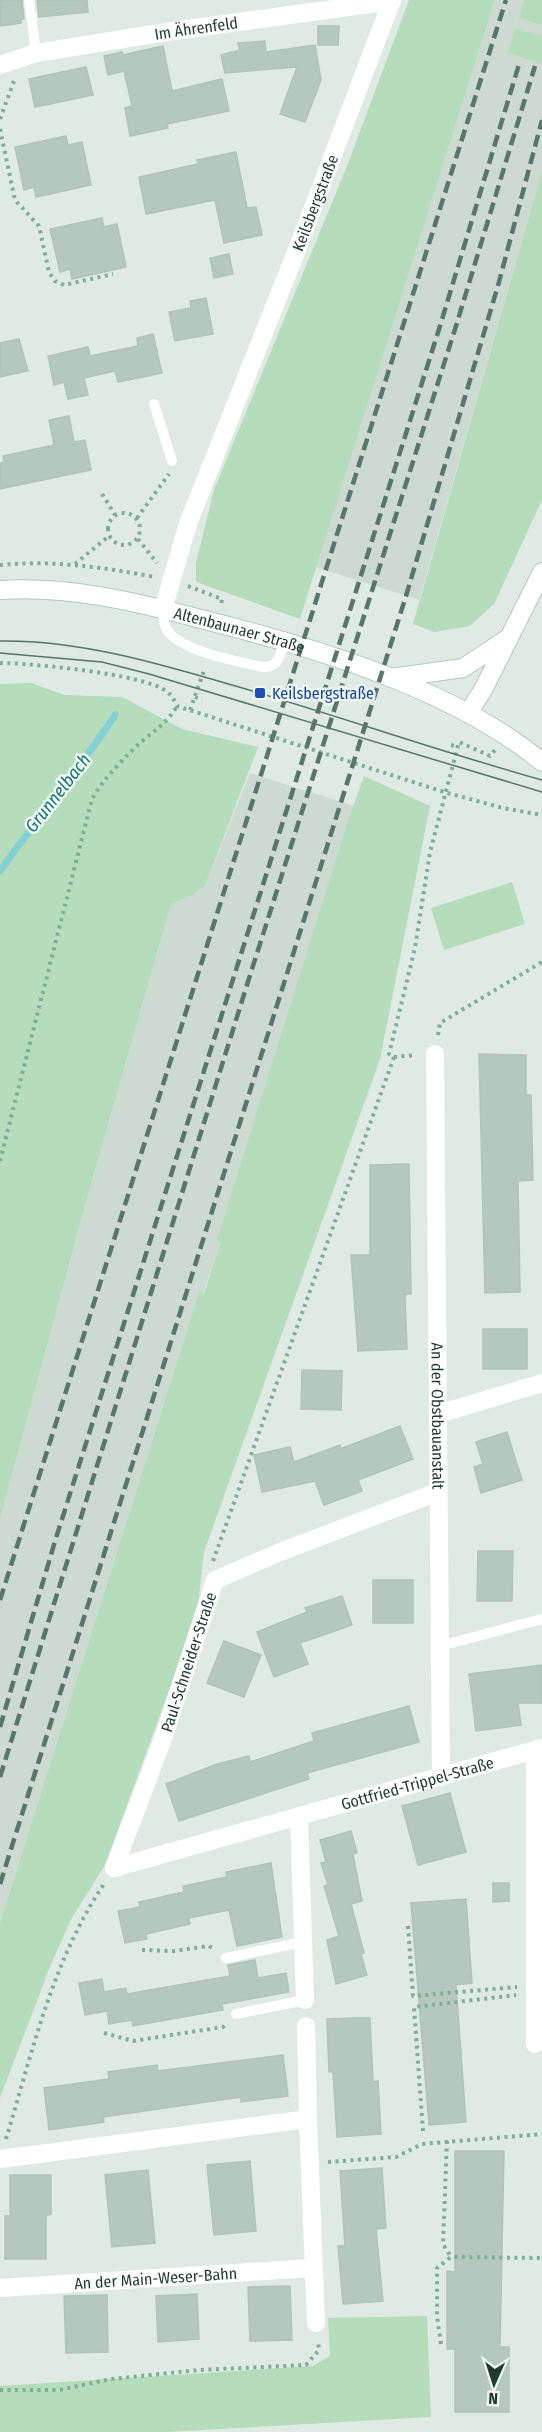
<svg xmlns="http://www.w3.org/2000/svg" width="542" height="2432" viewBox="0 0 542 2432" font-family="'Fira Sans Condensed',sans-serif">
	<rect width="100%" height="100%" fill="#deeae3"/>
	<path fill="#ccdad2" d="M 495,0 L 542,0 L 542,170 L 419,600 L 316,567 Z
		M 250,773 L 354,806 L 216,1242 L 220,1243 L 203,1293 L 199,1292 L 0,1923 L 0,1519 L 91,1184 L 171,904 L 193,895 L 205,886 Z"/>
	<path fill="#b5ddbb" d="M 409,0 L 495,0 L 300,619 L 199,583 L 196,581 L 196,563 L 214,490 L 347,166 Z
		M 524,0 L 542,0 L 542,25 L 519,18 Z
		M 515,29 L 542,36 L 542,64 L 508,53 Z
		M 542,170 L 542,500 L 494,604 L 470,626 L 434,632 L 413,624 Z
		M 31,683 L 64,695 L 122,697 L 182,729 L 258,747 L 205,886 L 193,895 L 171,904 L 91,1184 L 0,1519 L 0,684 Z
		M 364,776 L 430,806 L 380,1059 L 204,1552 L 197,1614 L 105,1865 L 72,1918 L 51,1964 L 0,2098 L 0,1923 L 199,1292 L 204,1293 L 220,1243 L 216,1242 L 348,821 Z
		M 512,882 L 525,924 L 444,950 L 431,908 Z
		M 427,2316 L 431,2417 L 166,2432 L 0,2432 L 0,2386 L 313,2366 L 330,2356 L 328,2318 Z"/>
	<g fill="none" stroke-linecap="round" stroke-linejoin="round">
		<path stroke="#83d1d2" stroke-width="7" d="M 0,871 C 37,818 80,769 115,715"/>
	</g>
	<path fill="#b6c8be" stroke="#b0c4b9" stroke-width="1.5" d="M 0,0 L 22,0 L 24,19 L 21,19 L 21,23 L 0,26 Z
		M 37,0 L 87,0 L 88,12 L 39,17 Z
		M 318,26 L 339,26 L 338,45 L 318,45 Z
		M 265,41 L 266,52 L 315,45 L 321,80 L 305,122 L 280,114 L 297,67 L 225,73 L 221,55 L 240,50 L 238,43 Z
		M 163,46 L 172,91 L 222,79 L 229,111 L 167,124 L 168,128 L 130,136 L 125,108 L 132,106 L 124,71 L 108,75 L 104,56 L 122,52 L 123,55 Z
		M 86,67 L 93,95 L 35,107 L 29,79 Z
		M 66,136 L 68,145 L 82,142 L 91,185 L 36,197 L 34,187 L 24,190 L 15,147 Z
		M 236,152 L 247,208 L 256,207 L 262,235 L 224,243 L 215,200 L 146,214 L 139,177 L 198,164 L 197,160 Z
		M 102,218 L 104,227 L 117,224 L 126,267 L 72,279 L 70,269 L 60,272 L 50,229 Z
		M 229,254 L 233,274 L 214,278 L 210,258 Z
		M 206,298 L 213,334 L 175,341 L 169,312 L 191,308 L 190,301 Z
		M 153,334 L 162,373 L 118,382 L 115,371 L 84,378 L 88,395 L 68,399 L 64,382 L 54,385 L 48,356 L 88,347 L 90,356 L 138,346 L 137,338 Z
		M 19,339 L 28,371 L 0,377 L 0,343 Z
		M 69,416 L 74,442 L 85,440 L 91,470 L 0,489 L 0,463 L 4,462 L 3,456 L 54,445 L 49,420 Z
		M 479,1054 L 526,1055 L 526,1095 L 531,1095 L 533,1180 L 518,1181 L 520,1292 L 485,1293 Z
		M 409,1164 L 411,1294 L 405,1294 L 407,1349 L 358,1351 L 351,1255 L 370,1255 L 370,1165 Z
		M 483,1329 L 527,1329 L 527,1369 L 483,1369 Z
		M 302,1370 L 342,1371 L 341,1410 L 301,1409 Z
		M 400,1426 L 413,1459 L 358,1480 L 362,1491 L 324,1505 L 315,1481 L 262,1492 L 254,1455 L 290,1447 L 294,1462 L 340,1445 L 340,1449 Z
		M 507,1432 L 522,1480 L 481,1493 L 474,1467 L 483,1464 L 476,1442 Z
		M 478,1551 L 513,1551 L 512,1601 L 477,1601 Z
		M 373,1580 L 413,1580 L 413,1623 L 373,1623 Z
		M 342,1596 L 352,1625 L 300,1643 L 308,1664 L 274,1677 L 257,1632 L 307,1612 L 305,1608 Z
		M 224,1641 L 261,1655 L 244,1697 L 207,1683 Z
		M 542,1665 L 542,1703 L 518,1703 L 521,1725 L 476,1731 L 469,1674 Z
		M 409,1706 L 419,1742 L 307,1773 L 309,1779 L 179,1821 L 166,1784 L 217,1764 L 249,1756 L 250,1762 L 314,1741 L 312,1733 Z
		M 450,1793 L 466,1852 L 418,1865 L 402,1806 Z
		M 351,1831 L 357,1853 L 353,1854 L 362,1901 L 351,1904 L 364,1953 L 361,1954 L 367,1975 L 336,1984 L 327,1940 L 339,1936 L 324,1886 L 328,1885 L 321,1863 L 326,1862 L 320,1840 Z
		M 271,1863 L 282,1937 L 237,1946 L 229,1910 L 189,1918 L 190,1924 L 146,1934 L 147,1939 L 125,1943 L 118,1911 L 140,1907 L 139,1902 L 184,1892 L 183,1886 L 227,1877 L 226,1872 Z
		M 493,1883 L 509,1883 L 509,1901 L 493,1902 Z
		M 466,1899 L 472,1983 L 456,1985 L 466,2122 L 429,2125 L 411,1903 Z
		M 255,1960 L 258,1978 L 286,1973 L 289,1992 L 222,2004 L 223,2010 L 133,2026 L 132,2020 L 109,2024 L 107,2011 L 85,2015 L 79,1983 L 102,1979 L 104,1992 L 126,1988 L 127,1994 L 230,1976 L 228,1965 Z
		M 356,2018 L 370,2018 L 373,2082 L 378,2081 L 381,2134 L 337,2137 L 333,2072 L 329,2072 L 327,2019 Z
		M 283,2055 L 288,2096 L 241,2102 L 241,2097 L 103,2117 L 104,2122 L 49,2130 L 44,2088 L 109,2079 L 108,2072 L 157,2065 L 158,2071 Z
		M 455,2151 L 504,2151 L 500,2347 L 509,2347 L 509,2412 L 455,2412 L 455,2349 L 447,2349 L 447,2271 L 455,2272 Z
		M 250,2161 L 256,2231 L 214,2235 L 207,2165 Z
		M 382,2168 L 386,2228 L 376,2229 L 383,2301 L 343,2304 L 338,2246 L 345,2246 L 340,2171 Z
		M 148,2170 L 155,2243 L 112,2247 L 105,2175 Z
		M 10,2175 L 51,2175 L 51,2214 L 46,2216 L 46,2259 L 5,2259 L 5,2216 L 10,2216 Z
		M 290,2286 L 292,2340 L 250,2341 L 248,2287 Z
		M 197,2294 L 199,2339 L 158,2342 L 156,2296 Z
		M 107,2295 L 108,2352 L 66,2353 L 64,2296 Z"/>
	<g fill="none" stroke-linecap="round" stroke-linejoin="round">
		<defs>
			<g id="secondary">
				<path id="s7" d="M 0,590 C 67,585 136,602 201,619 C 313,647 452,688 542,762"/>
				<path d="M 391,678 L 463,668 L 507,639"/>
				<path d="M 468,713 L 483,690 L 542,572"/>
			</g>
		</defs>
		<use href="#secondary" stroke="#b1cabd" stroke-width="20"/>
		<path stroke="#7daf98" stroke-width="4" stroke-dasharray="3 4.5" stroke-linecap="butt" d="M 0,119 L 14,81
			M 0,129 L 15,200 L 39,226 L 49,272 L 55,281 L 64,285 L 113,274
			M 102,494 L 115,515
			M108 529a16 16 0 1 1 32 0a16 16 0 1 1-32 0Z
			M 137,518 L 169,474
			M 138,539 L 157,563
			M 75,564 L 109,536
			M 0,565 C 53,560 102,567 155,577
			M 188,586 L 222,599 L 221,606
			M 0,663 C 30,663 144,674 166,691 C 172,695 174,700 177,706 L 444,792 L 503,808 L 542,815
			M 195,697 L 202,700
			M 190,710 L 205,668
			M 451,745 L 457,747
			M 438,1035 L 440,1023 L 542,962
			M 394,1057 L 416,1055
			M 0,1161 L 92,799 C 104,778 124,758 141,742 C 155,730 168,722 177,706
			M 213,1561 L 394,1057 L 389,1054 L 415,948 L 430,852 L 459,742 L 490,756 L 495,750
			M 408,1926 L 413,1996 L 517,1987
			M 142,1950 L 173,1951 L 209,1946 L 215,1950
			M 104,2033 L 133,2041 L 223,2027 L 227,2023
			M 423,2131 L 414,2007 L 516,1995
			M 6,2139 C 32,2053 53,1959 104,1884
			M 447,2141 L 443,2244 L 451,2257
			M 328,2162 L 396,2157 L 422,2144 L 542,2134
			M 441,2344 L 437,2316 L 437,2268 L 451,2257 L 542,2258
			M 0,2390 L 59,2390 L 111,2379 L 199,2370 L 306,2365 L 319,2350 L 318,2342"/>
		<path stroke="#fff" stroke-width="10" d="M 29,0 L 36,53
			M 154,404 L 172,461
			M 163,609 C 164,615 163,623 166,628 C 178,651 237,661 262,667 C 279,668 280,655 285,641
			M 440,1646 L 542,1619
			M 226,1958 L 303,1942
			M 236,2014 L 305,2000"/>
		<g stroke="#fff" stroke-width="18">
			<path id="s1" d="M 0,65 L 36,53 L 173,31 L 392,1"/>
			<path id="s2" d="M 163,609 L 189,521 L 300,242 L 392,0"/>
			<path id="s3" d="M 435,1054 L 441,1777"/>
			<path d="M 438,1414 L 542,1383"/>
			<path d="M 299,1817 L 305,2000"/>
			<path id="s4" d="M 114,1868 L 164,1736 L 215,1580 L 280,1552 L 438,1492"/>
			<path id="s5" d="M 114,1868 L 542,1748"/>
			<path d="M 306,2026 L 308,2119"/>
			<path d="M 535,2044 L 535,1750"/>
			<path d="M 0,2159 L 308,2119 L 316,2323"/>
			<path id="s6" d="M 0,2288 L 312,2268"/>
		</g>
		<use href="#secondary" stroke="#fff" stroke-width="18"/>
		<path stroke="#59766a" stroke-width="1.5" d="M 0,641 C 79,640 157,663 232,685 C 336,715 438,751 542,780
			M 0,653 L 102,662 L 149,674 L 542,792"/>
		<path stroke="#59766a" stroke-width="4.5" stroke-dasharray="12 6" stroke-linecap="butt" d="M 0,1600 L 506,0
			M 0,1727 L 56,1538 L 440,326 L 520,61
			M 0,1777 L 246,988 L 456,326 L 535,66
			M 0,1884 L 406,596 L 499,282 L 542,120"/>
	</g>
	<rect fill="#1a4fb4" stroke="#eef7f1" stroke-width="2" x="254" y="687" width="12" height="12" rx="3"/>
	<g text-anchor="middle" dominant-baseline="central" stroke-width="5" stroke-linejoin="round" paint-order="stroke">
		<g font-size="16" fill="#1f3a2f" stroke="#eef7f1">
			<text stroke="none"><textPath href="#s1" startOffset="200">Im Ährenfeld</textPath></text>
			<text stroke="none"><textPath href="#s2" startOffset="434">Keilsbergstraße</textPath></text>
			<text stroke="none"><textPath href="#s7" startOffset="244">Altenbaunaer Straße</textPath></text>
			<text stroke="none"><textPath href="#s3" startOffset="362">An der Obstbauanstalt</textPath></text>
			<text stroke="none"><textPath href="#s4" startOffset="219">Paul-Schneider-Straße</textPath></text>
			<text stroke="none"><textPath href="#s5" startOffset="315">Gottfried-Trippel-Straße</textPath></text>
			<text stroke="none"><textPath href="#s6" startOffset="156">An der Main-Weser-Bahn</textPath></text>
		</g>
		<g font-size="16" fill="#164399" stroke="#eef7f1" text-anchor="start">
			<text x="272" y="693">Keilsbergstraße</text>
		</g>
		<g font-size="18" font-style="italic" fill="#187577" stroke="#eef7f1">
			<text transform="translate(58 793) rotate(-52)">Grunnelbach</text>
		</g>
	</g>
	<g transform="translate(494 2384) rotate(183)" stroke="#eef7f1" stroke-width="4.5" paint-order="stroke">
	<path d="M0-4.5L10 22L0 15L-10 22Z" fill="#1f3a2f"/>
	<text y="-9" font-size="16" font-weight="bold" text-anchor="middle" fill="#1f3a2f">N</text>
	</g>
</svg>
